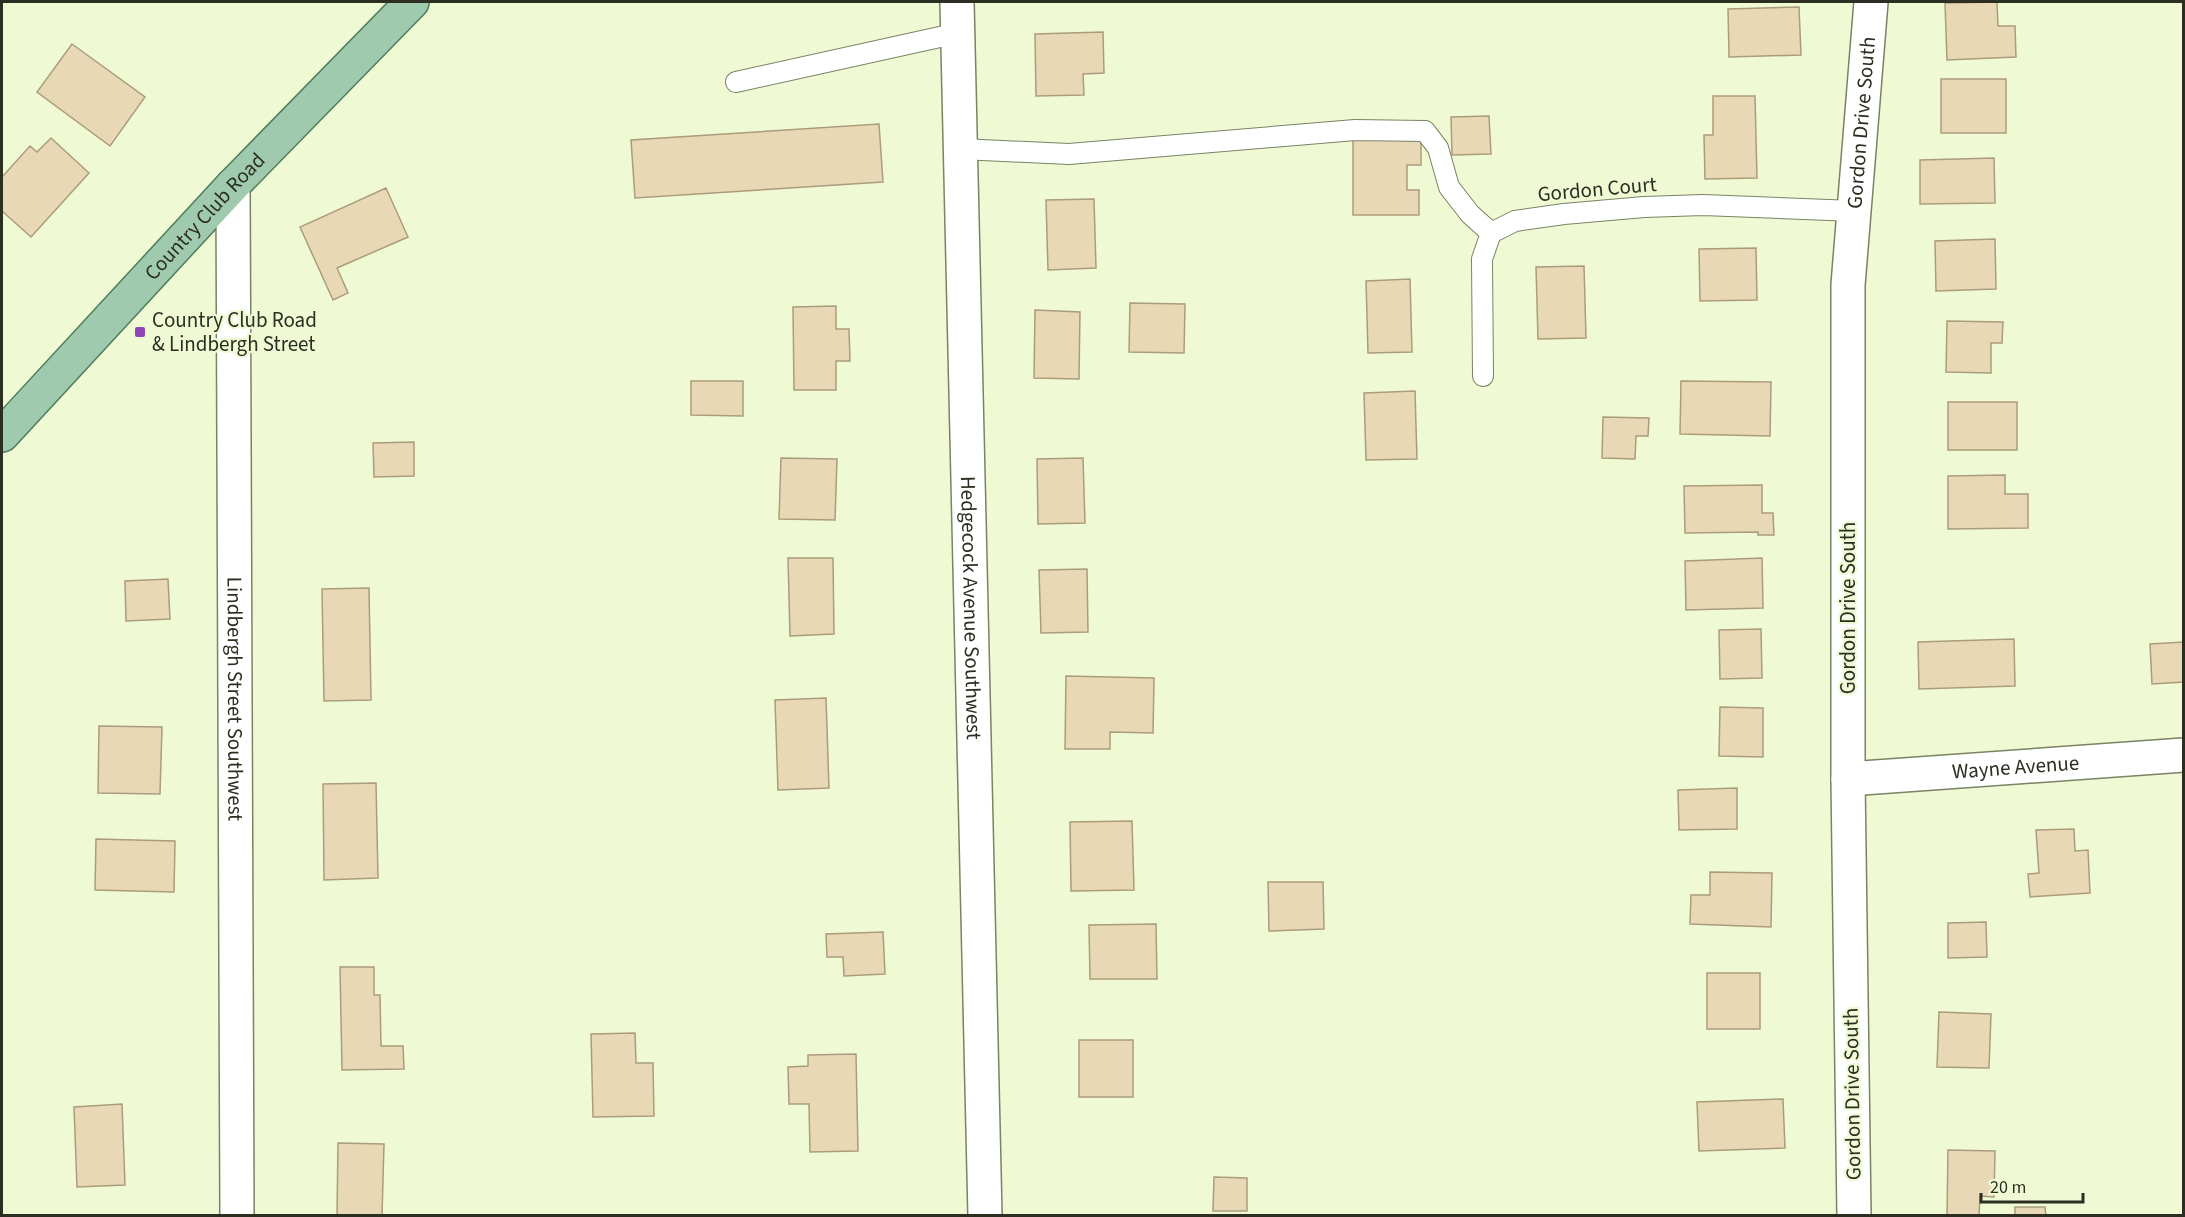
<svg xmlns="http://www.w3.org/2000/svg" width="2185" height="1217" viewBox="0 0 2185 1217" font-family="'Source Sans 3',sans-serif">
	<rect width="100%" height="100%" fill="#effad5"/>
	<path fill="#e8d8b6" stroke="#ab9c7b" stroke-width="1.5" d="M 1997,2 L 1998,26 L 2015,26 L 2016,57 L 1947,60 L 1945,3 Z
		M 1799,7 L 1801,55 L 1729,57 L 1728,9 Z
		M 1103,32 L 1104,73 L 1083,74 L 1084,95 L 1036,96 L 1035,34 Z
		M 72,44 L 145,97 L 110,146 L 37,92 Z
		M 1941,79 L 2006,79 L 2006,133 L 1941,133 Z
		M 1713,96 L 1755,96 L 1757,178 L 1705,179 L 1704,135 L 1713,135 Z
		M 1489,116 L 1491,154 L 1452,155 L 1451,117 Z
		M 879,124 L 883,182 L 635,198 L 631,140 Z
		M 51,138 L 89,173 L 31,237 L 2,211 L 2,177 L 30,146 L 37,152 Z
		M 1353,139 L 1421,139 L 1421,165 L 1407,165 L 1407,190 L 1419,190 L 1419,215 L 1353,215 Z
		M 1994,158 L 1995,203 L 1920,204 L 1920,160 Z
		M 386,188 L 408,237 L 337,268 L 348,293 L 333,300 L 300,227 Z
		M 1094,199 L 1096,268 L 1048,270 L 1046,200 Z
		M 1995,239 L 1996,289 L 1936,291 L 1935,241 Z
		M 1756,248 L 1757,300 L 1700,301 L 1699,249 Z
		M 1584,266 L 1586,338 L 1538,339 L 1536,267 Z
		M 1410,279 L 1412,352 L 1368,353 L 1366,281 Z
		M 1130,303 L 1185,304 L 1184,353 L 1129,352 Z
		M 836,306 L 836,329 L 849,329 L 850,361 L 836,361 L 836,390 L 794,390 L 793,307 Z
		M 1035,310 L 1080,312 L 1079,379 L 1034,378 Z
		M 1947,321 L 2003,322 L 2002,343 L 1991,343 L 1991,373 L 1946,372 Z
		M 691,381 L 743,381 L 743,416 L 691,415 Z
		M 1681,381 L 1771,382 L 1770,436 L 1680,434 Z
		M 1415,391 L 1417,459 L 1366,460 L 1364,393 Z
		M 1948,402 L 2017,402 L 2017,450 L 1948,450 Z
		M 1603,417 L 1649,418 L 1648,436 L 1636,436 L 1635,459 L 1602,458 Z
		M 414,442 L 414,476 L 374,477 L 373,443 Z
		M 781,458 L 837,459 L 835,520 L 779,519 Z
		M 1083,458 L 1085,523 L 1038,524 L 1037,459 Z
		M 2005,475 L 2005,494 L 2028,494 L 2028,528 L 1948,529 L 1948,476 Z
		M 1762,485 L 1762,513 L 1773,513 L 1774,535 L 1758,535 L 1758,532 L 1685,533 L 1684,486 Z
		M 788,558 L 833,558 L 834,634 L 790,636 Z
		M 1762,558 L 1763,608 L 1686,610 L 1685,561 Z
		M 1087,569 L 1088,632 L 1041,633 L 1039,570 Z
		M 168,579 L 170,619 L 126,621 L 125,581 Z
		M 369,588 L 371,700 L 324,701 L 322,589 Z
		M 1761,629 L 1762,678 L 1720,679 L 1719,630 Z
		M 2014,639 L 2015,686 L 1919,689 L 1918,642 Z
		M 2184,642 L 2184,682 L 2152,684 L 2150,644 Z
		M 1066,676 L 1154,678 L 1153,733 L 1110,732 L 1110,749 L 1065,749 Z
		M 826,698 L 829,788 L 778,790 L 775,700 Z
		M 1720,707 L 1763,708 L 1763,757 L 1719,756 Z
		M 99,726 L 162,727 L 160,794 L 98,793 Z
		M 376,783 L 378,878 L 324,880 L 323,784 Z
		M 1737,788 L 1737,829 L 1679,830 L 1678,790 Z
		M 1132,821 L 1134,890 L 1071,891 L 1070,822 Z
		M 2074,829 L 2075,851 L 2088,850 L 2090,893 L 2030,897 L 2028,874 L 2039,873 L 2036,830 Z
		M 96,839 L 175,841 L 174,892 L 95,890 Z
		M 1710,872 L 1772,873 L 1771,927 L 1690,924 L 1691,895 L 1710,895 Z
		M 1268,882 L 1323,882 L 1324,929 L 1269,931 Z
		M 1986,922 L 1987,957 L 1948,958 L 1948,923 Z
		M 1156,924 L 1157,979 L 1090,979 L 1089,925 Z
		M 883,932 L 885,974 L 844,976 L 843,957 L 827,957 L 826,934 Z
		M 340,967 L 374,967 L 374,995 L 380,995 L 381,1046 L 403,1046 L 404,1069 L 342,1070 Z
		M 1707,973 L 1760,973 L 1760,1029 L 1707,1029 Z
		M 1939,1012 L 1991,1014 L 1989,1068 L 1937,1067 Z
		M 635,1033 L 636,1063 L 653,1063 L 654,1116 L 593,1117 L 591,1034 Z
		M 1079,1040 L 1133,1040 L 1133,1097 L 1079,1097 Z
		M 856,1054 L 858,1151 L 810,1152 L 809,1104 L 789,1104 L 788,1067 L 808,1066 L 808,1055 Z
		M 1783,1099 L 1785,1148 L 1699,1151 L 1697,1102 Z
		M 122,1104 L 125,1185 L 77,1187 L 74,1107 Z
		M 338,1143 L 384,1144 L 382,1216 L 337,1216 Z
		M 1948,1150 L 1995,1151 L 1994,1197 L 1980,1196 L 1979,1216 L 1947,1216 Z
		M 1214,1177 L 1247,1178 L 1247,1211 L 1213,1211 Z
		M 2015,1207 L 2045,1207 L 2046,1216 L 2015,1216 Z"/>
	<g fill="none" stroke-linecap="round" stroke-linejoin="round">
		<defs>
			<path id="service" d="M 736,82 L 958,33
				M 961,149 L 1069,154 L 1355,130 L 1425,131 L 1438,148 L 1449,187 L 1470,214 L 1491,233
				M 1483,376 L 1482,259 L 1491,233 L 1515,221 L 1564,214 L 1644,207 L 1703,205 L 1854,211"/>
			<g id="minor">
				<path id="s1" d="M 957,2 L 985,1216"/>
				<path id="s2" d="M 233,185 L 237,1216"/>
				<path id="s3" d="M 1848,779 L 2184,755"/>
				<path id="s4" d="M 1854,1216 L 1848,779 L 1848,285 L 1871,2"/>
			</g>
			<g id="primary">
				<path id="s5" d="M 2,435 L 233,185 L 412,2"/>
			</g>
		</defs>
		<use href="#service" stroke="#7a8362" stroke-width="22"/>
		<use href="#minor" stroke="#7a8362" stroke-width="36"/>
		<use href="#primary" stroke="#4d7c5a" stroke-width="36"/>
		<use href="#service" stroke="#fff" stroke-width="20"/>
		<use href="#minor" stroke="#fff" stroke-width="33"/>
		<use href="#primary" stroke="#9fcaae" stroke-width="33"/>
	</g>
	<rect fill="#8f45b8" stroke="#effad5" stroke-width="2" x="134" y="326" width="12" height="12" rx="3"/>
	<g text-anchor="middle" dominant-baseline="central" stroke-width="4.5" stroke-linejoin="round" paint-order="stroke">
		<g font-size="21" fill="#2b2e21" stroke="#effad5">
			<text stroke="none"><textPath href="#s4" startOffset="1094">Gordon Drive South</textPath></text>
			<text transform="translate(1597 189) rotate(-5)">Gordon Court</text>
			<text stroke="none"><textPath href="#s5" startOffset="298">Country Club Road</textPath></text>
			<text stroke="none"><textPath href="#s1" startOffset="606">Hedgecock Avenue Southwest</textPath></text>
			<text transform="translate(1848 608) rotate(-90)">Gordon Drive South</text>
			<text stroke="none"><textPath href="#s2" startOffset="514">Lindbergh Street Southwest</textPath></text>
			<text stroke="none"><textPath href="#s3" startOffset="168">Wayne Avenue</textPath></text>
			<text transform="translate(1852 1094) rotate(-91)">Gordon Drive South</text>
		</g>
		<g font-size="21" fill="#2b2e21" stroke="#effad5" text-anchor="start">
			<text x="152" y="320">Country Club Road<tspan x="152" dy="24">&amp; Lindbergh Street</tspan></text>
		</g>
	</g>
	<rect width="2185" height="1217" fill="none" stroke="#2b2e21" stroke-width="6"/>
	<path d="M1981 1193v9h102v-9" fill="none" stroke="#2b2e21" stroke-width="3"/>
	<text x="1990" y="1193" font-size="18" fill="#2b2e21" stroke="#effad5" stroke-width="4.5" paint-order="stroke">20 m</text>
</svg>
